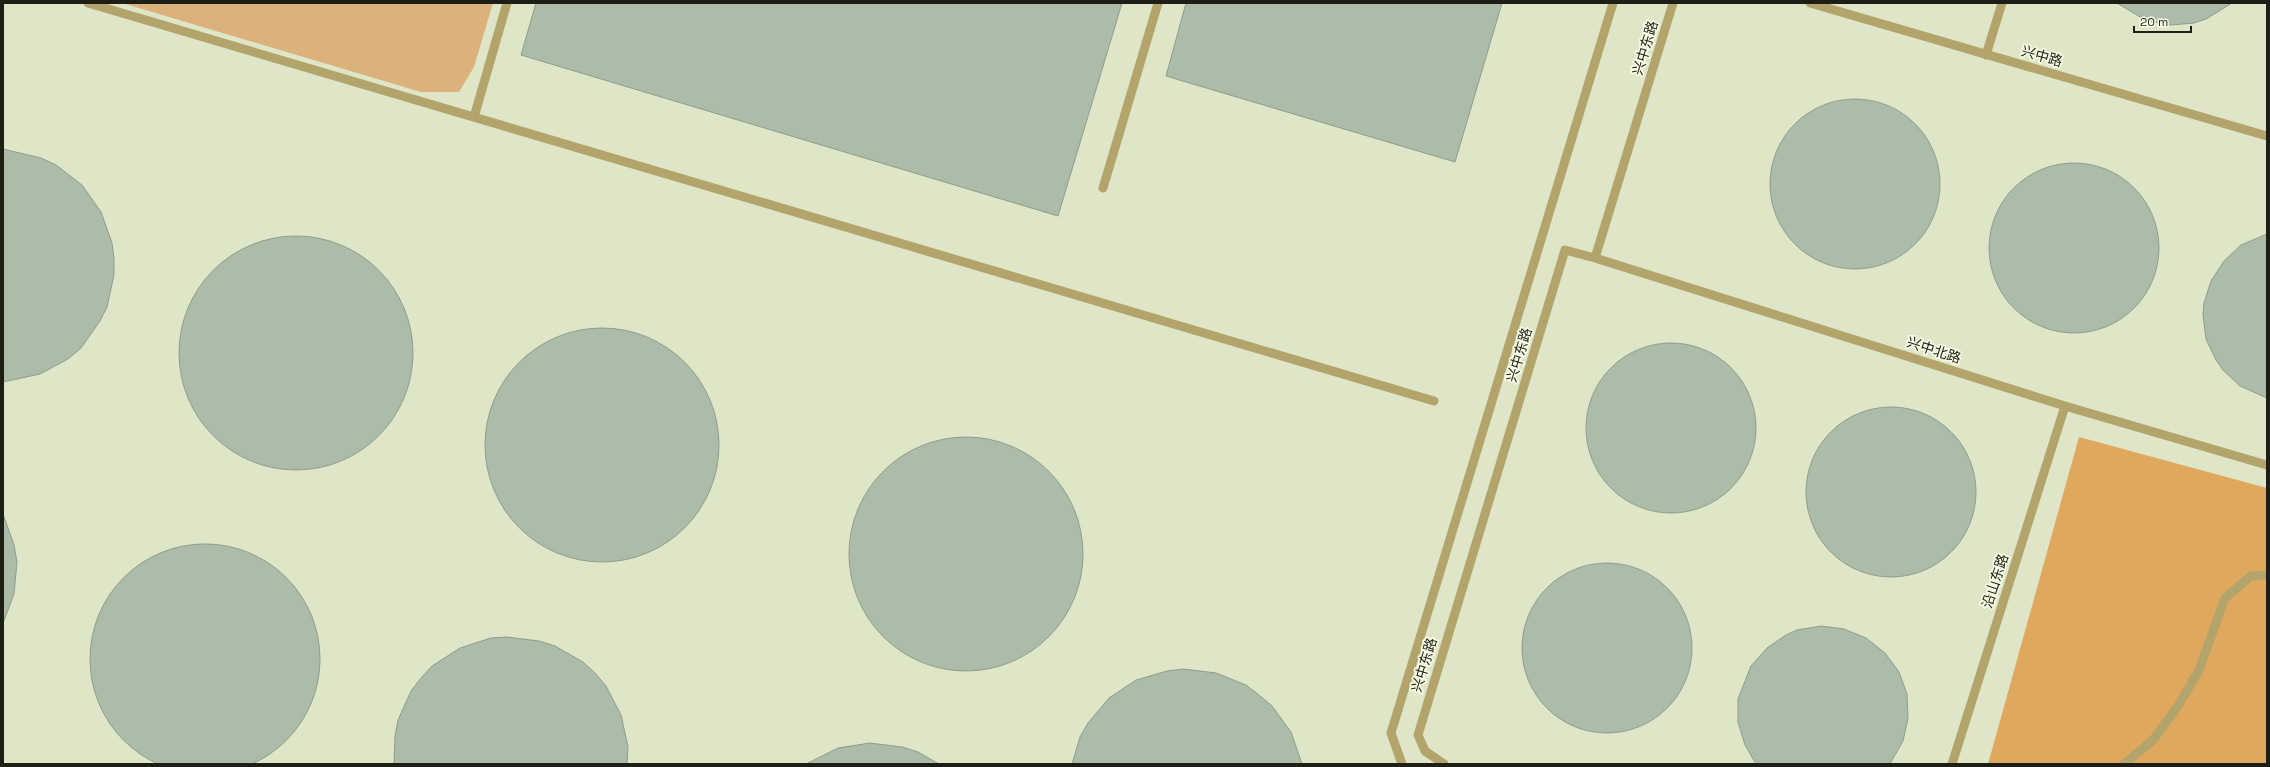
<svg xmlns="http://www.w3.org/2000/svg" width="2270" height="767" viewBox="0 0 2270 767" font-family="'Space Grotesk','Noto Sans SC',sans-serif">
	<rect width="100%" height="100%" fill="#e8edd6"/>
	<path fill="#dfe6c7" d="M 3,3 L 2267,3 L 2267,764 L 3,764 Z"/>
	<path fill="#dcb27c" d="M 122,3 L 493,3 L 474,67 L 459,92 L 421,92 Z"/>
	<path fill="#e0a85f" d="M 2079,437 L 2267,488 L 2267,764 L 1988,764 Z"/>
	<path fill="#acbca9" stroke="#8e9d8b" d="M 536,3 L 1122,3 L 1058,216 L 521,55 Z
		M 1186,3 L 1502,3 L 1455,162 L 1166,76 Z
		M 2117,3 L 2232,3 L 2206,19 L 2194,23 L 2171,25 L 2147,21 Z
		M1770 184a85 85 0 1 1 170 0a85 85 0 1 1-170 0Z
		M 3,149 L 41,158 L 56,165 L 82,185 L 101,212 L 112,243 L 114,259 L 114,275 L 107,307 L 100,321 L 81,348 L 68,359 L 40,374 L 3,382 Z
		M1989 248a85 85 0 1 1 170 0a85 85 0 1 1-170 0Z
		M 2267,234 L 2267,398 L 2240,386 L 2223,370 L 2216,360 L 2206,339 L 2203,315 L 2204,303 L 2211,281 L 2224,261 L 2241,245 Z
		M179 353a117 117 0 1 1 234 0a117 117 0 1 1-234 0Z
		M485 445a117 117 0 1 1 234 0a117 117 0 1 1-234 0Z
		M1586 428a85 85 0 1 1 170 0a85 85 0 1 1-170 0Z
		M1806 492a85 85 0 1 1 170 0a85 85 0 1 1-170 0Z
		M849 554a117 117 0 1 1 234 0a117 117 0 1 1-234 0Z
		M 3,514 L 14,545 L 17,562 L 14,594 L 3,623 Z
		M90 659a115 115 0 1 1 230 0a115 115 0 1 1-230 0Z
		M1522 648a85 85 0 1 1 170 0a85 85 0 1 1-170 0Z
		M 1821,626 L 1844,629 L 1866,638 L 1885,653 L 1899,672 L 1907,694 L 1908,718 L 1903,741 L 1890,764 L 1756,764 L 1745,745 L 1738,722 L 1738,699 L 1751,666 L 1767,648 L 1786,635 L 1797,630 Z
		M 507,637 L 539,641 L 555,646 L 583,662 L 595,673 L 606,686 L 621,715 L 628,747 L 627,764 L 394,764 L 395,736 L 398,720 L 411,691 L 421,678 L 432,666 L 460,648 L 491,638 Z
		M 1183,669 L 1216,673 L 1246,685 L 1259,695 L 1272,706 L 1291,732 L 1302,764 L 1072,764 L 1080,737 L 1088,723 L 1109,698 L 1136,680 L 1167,671 Z
		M 870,743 L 902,747 L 918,752 L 939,764 L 806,764 L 838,748 Z"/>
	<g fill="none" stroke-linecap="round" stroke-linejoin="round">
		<path stroke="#b3a46b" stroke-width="9" d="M 88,3 L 1434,401
			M 1810,3 L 2267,136
			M 1986,55 L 2002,3
			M 474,117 L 507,3
			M 1103,188 L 1158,3
			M 1595,258 L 2065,406 L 2267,465
			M 1402,764 L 1391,733 L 1613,3
			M 1444,764 L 1425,751 L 1418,735 L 1565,250 L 1595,258 L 1673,3
			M 1952,764 L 2065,406
			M 2124,764 L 2153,740 L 2178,706 L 2199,670 L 2225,598 L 2251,576 L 2267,575"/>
	</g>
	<g text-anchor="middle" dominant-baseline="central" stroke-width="3.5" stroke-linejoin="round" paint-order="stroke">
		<g font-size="14" fill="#1d1e16" stroke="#f5fbe3">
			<text transform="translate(1645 48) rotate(-73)">兴中东路</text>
			<text transform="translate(2042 56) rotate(16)">兴中路</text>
			<text transform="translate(1934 350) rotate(18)">兴中北路</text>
			<text transform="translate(1519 355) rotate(-73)">兴中东路</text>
			<text transform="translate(1995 581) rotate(-72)">沿山东路</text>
			<text transform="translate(1424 665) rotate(-73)">兴中东路</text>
		</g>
	</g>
	<rect width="2270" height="767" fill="none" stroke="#1d1e16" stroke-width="8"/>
	<path d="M2134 26v6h57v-6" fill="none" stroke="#1d1e16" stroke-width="2"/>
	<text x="2140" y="26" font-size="12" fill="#1d1e16" stroke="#f5fbe3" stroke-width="3" paint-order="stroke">20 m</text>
</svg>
